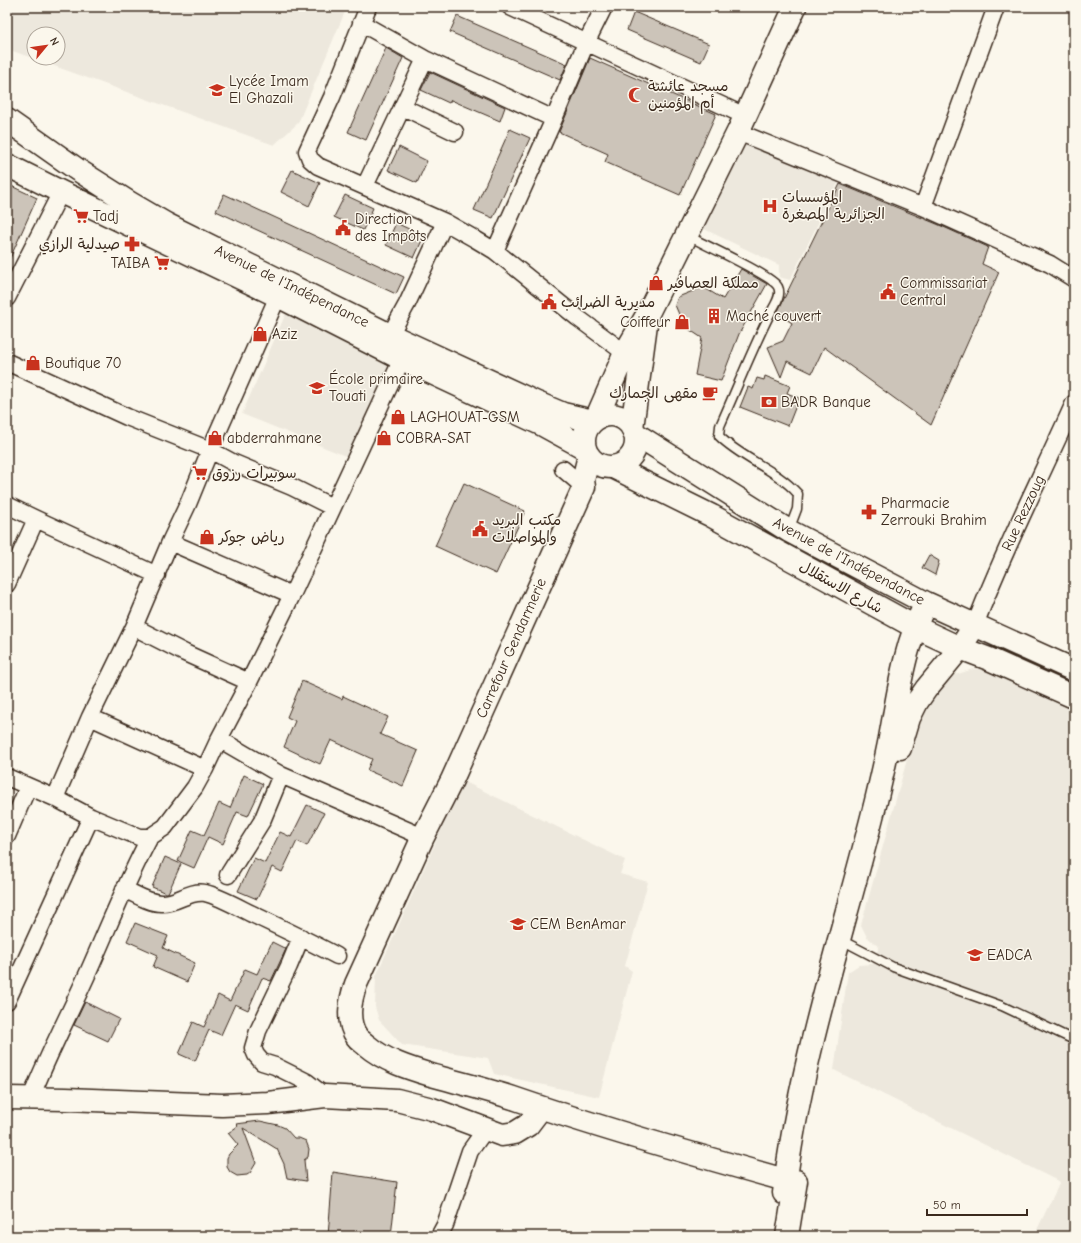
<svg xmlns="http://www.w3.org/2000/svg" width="1081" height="1243" viewBox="0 0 1081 1243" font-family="'Comic Neue','Playpen Sans Arabic',sans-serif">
	<rect width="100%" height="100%" fill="#fbf7ec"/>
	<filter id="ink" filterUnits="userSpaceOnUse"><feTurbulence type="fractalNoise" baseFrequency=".025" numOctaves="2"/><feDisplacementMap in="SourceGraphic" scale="8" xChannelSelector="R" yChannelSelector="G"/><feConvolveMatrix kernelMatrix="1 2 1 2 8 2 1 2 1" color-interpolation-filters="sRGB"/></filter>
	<g filter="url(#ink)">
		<path fill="#ede8dd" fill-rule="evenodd" d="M 7,7 L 347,7 L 298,123 L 274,145 L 7,49 ZM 34,34 L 58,34 L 58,58 L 34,58 Z
			M 746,141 L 838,183 L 790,280 L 779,277 L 779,265 L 702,228 Z
			M 286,313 L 393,361 L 348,457 L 242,414 Z
			M 989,667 L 1074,706 L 1074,1236 L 1034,1236 L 1060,1182 L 834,1070 L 848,972 L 859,965 L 873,964 L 879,947 L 867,937 L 861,925 L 923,702 L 939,686 L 955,675 L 973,669 Z
			M 463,781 L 625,860 L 620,874 L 648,882 L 625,966 L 632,971 L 599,1097 L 494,1074 L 488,1058 L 402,1045 L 379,1020 L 375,1007 L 376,976 Z"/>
		<path fill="#ccc4b9" stroke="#3b2a1e" d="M 634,12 L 709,44 L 701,62 L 627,30 Z
			M 457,16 L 567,64 L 560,80 L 450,32 Z
			M 386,48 L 403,58 L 366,140 L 348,132 Z
			M 590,58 L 716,114 L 680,195 L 605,162 L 608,154 L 559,132 Z
			M 430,72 L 505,107 L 500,121 L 451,100 L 449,103 L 421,90 Z
			M 510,129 L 530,138 L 493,218 L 474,210 Z
			M 399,147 L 427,161 L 417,183 L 388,170 Z
			M 292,170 L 320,183 L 309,206 L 281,192 Z
			M 7,184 L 37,198 L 7,265 Z
			M 840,184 L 937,224 L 988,247 L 982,264 L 999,272 L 931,425 L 824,347 L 812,373 L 787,361 L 781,377 L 768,347 L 783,341 L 792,323 L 777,313 Z
			M 224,194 L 404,277 L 396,294 L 216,211 Z
			M 345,195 L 373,208 L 363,230 L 334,217 Z
			M 396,223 L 424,236 L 414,258 L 386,245 Z
			M 741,269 L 767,284 L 739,334 L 721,381 L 695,375 L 702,338 L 684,326 L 675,305 L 678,297 L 703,287 L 723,299 Z
			M 765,376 L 790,386 L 787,393 L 799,398 L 788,426 L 740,407 L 748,387 L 753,389 L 757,378 L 764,380 Z
			M 464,483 L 525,511 L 496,574 L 435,546 Z
			M 929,555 L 939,561 L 935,575 L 922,568 Z
			M 302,681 L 342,699 L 343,696 L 388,717 L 380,734 L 418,751 L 403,786 L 367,770 L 372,759 L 331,740 L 320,764 L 284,747 L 295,721 L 287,717 Z
			M 244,775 L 263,784 L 248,816 L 237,812 L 223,844 L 208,837 L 194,868 L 178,861 L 192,830 L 204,835 L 219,803 L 230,808 Z
			M 307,805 L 324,813 L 307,846 L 297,841 L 282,872 L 272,867 L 257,899 L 238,891 L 254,858 L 265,863 L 280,832 L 291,837 Z
			M 165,857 L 181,864 L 168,893 L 166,893 L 152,887 Z
			M 135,923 L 168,936 L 163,948 L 195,963 L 187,982 L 153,967 L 158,955 L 127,941 Z
			M 272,942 L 286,949 L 271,981 L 262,978 L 248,1010 L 235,1004 L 221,1035 L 209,1030 L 195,1061 L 179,1054 L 193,1022 L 204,1027 L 218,995 L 230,1001 L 245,969 L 257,974 Z
			M 85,1002 L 119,1019 L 108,1041 L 74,1025 Z
			M 260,1121 L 278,1125 L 285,1128 L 294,1138 L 299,1138 L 306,1141 L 309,1149 L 308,1157 L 304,1160 L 306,1181 L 287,1178 L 284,1164 L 277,1149 L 243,1128 L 256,1163 L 250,1173 L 247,1175 L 237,1176 L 230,1172 L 227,1167 L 227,1158 L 229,1154 L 238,1145 L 228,1133 L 238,1126 L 236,1124 Z
			M 333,1172 L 397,1182 L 391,1236 L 328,1236 Z"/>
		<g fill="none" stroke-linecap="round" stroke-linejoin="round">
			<defs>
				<path id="lane" d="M 688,236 C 703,244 773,276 778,287 C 782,295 775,305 771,312 C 752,349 737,388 720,426 L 719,436 C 742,459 776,469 798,494 L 797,509 L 789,530
					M 849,944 L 893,967 L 1002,1006 L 1074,1040"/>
				<path id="street" d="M 368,7 L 332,97 L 307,151 L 310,159 L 318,166 L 445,222 L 475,239 L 495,251 L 578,318 L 625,353
					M 510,7 L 745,116
					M 361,23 L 425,59 L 554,119
					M 403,107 L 455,132
					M 738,132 L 923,207 L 1050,264 L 1074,279
					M 365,186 L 425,59
					M 923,207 L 996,7
					M 495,251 L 554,119 L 586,43 L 604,7
					M 7,298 L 61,192
					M 390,335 L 407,304 L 445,222
					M 7,362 L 127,417 L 210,450 L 234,463 L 292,487 L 332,507
					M 563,469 L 584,487
					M 7,505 L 36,519 L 157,575
					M 170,542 L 292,595
					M 7,584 L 36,519
					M 975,625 C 1004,549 1041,477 1074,403
					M 134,627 L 185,653 L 249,682
					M 90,717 L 205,769
					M 219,739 L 281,775 L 423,837
					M 7,777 L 55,798 L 91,817
					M 55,798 L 90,717 L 134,627 L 170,542 L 188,504 L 210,450 L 278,296
					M 7,836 L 28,787
					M 228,875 L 262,821 L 281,775
					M 124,889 C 135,894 149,903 161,903 C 177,904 189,890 205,893 C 218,896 238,907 250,913 C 279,927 309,941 337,956
					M 301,937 L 289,966 L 258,1031 L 253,1048 L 256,1055 L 262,1062 L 275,1066 L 307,1082 L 325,1096
					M 7,1001 L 91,817 L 139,837 L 150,837 L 165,827 L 195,787 L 205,769 L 219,739 L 249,682 L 292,595 L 402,359
					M 31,1098 C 49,1051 74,1006 94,959 C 112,918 129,876 150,837
					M 439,1236 L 445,1225 L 470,1151 L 485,1130"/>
				<path id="secondary" d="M 7,120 L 78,170 L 130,203 L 166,224 L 390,335 L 537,403 L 563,414 L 593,421
					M 7,165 L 61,192 L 278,296 L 402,359 L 543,425 L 585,448
					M584 441a26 26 0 1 1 52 0a26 26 0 1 1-52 0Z
					M 596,419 L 625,353 L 647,315 L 738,132 L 795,7
					M 632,428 L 646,324
					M 634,433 L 789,531 L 926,603 L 1074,670
					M 589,456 L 583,480 L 584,487 L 570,518 L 452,780 L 423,837 L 356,984 C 350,1000 346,1022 357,1037 C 359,1040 363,1042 366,1045 C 385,1061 408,1068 431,1075 C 460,1083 490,1090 519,1100 C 607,1130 696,1155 785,1180 L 796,1181 L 787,1236
					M 613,467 L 712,516 L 915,627 L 960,648 L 989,659 L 1074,697
					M 900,748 L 909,718 L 917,702 L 926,689 L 960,648 L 975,625
					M 7,1098 L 66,1099 L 222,1105 L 268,1103 L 325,1096 L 397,1100 L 432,1109 L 502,1135 L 515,1133 L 528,1125 L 541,1108
					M 784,1193 C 800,1059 844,931 876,801 C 881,780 886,759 890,738 C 899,690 904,646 926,603"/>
			</defs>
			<use href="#lane" stroke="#3b2a1e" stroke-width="11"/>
			<use href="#street" stroke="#3b2a1e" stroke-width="19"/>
			<use href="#secondary" stroke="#3b2a1e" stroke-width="25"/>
			<use href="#lane" stroke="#fbf7ec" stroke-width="8"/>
			<use href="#street" stroke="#fbf7ec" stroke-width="16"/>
			<use href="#secondary" stroke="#fbf7ec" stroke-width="22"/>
		</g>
	</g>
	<defs>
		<symbol id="school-bare" viewBox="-9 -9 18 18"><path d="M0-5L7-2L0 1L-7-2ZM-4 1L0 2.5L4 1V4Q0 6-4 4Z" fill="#c8321e" stroke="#fbf7ec" stroke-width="2.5" paint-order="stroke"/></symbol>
		<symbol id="mosque-bare" viewBox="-9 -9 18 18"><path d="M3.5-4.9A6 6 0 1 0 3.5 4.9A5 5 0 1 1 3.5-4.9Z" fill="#c8321e" stroke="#fbf7ec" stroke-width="2.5" paint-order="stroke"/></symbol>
		<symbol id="hospital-bare" viewBox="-9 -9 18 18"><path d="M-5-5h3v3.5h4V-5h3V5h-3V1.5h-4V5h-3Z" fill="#c8321e" stroke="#fbf7ec" stroke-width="2.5" paint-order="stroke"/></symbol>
		<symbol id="supermarket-bare" viewBox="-9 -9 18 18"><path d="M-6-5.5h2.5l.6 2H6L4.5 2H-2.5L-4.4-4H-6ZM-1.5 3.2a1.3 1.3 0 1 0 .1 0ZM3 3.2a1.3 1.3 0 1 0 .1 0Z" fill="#c8321e" stroke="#fbf7ec" stroke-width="2.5" paint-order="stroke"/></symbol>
		<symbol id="civic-bare" viewBox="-9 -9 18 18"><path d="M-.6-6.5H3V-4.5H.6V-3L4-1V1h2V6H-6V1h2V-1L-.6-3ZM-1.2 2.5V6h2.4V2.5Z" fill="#c8321e" stroke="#fbf7ec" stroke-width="2.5" paint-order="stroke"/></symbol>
		<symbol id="pharmacy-bare" viewBox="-9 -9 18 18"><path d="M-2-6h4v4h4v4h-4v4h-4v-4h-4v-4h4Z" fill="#c8321e" stroke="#fbf7ec" stroke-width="2.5" paint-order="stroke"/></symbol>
		<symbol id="shop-bare" viewBox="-9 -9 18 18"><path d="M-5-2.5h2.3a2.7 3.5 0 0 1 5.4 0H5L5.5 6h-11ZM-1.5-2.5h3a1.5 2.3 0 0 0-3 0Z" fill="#c8321e" stroke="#fbf7ec" stroke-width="2.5" paint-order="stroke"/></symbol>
		<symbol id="building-bare" viewBox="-9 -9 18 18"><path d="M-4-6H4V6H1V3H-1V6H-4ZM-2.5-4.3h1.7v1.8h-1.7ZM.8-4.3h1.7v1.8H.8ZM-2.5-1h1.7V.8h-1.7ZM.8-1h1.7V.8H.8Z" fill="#c8321e" stroke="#fbf7ec" stroke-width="2.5" paint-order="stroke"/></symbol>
		<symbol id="cafe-bare" viewBox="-9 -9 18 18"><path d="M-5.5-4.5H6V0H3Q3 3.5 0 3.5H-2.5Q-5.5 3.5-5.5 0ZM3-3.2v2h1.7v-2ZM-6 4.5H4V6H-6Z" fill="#c8321e" stroke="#fbf7ec" stroke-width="2.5" paint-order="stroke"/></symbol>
		<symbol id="bank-bare" viewBox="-9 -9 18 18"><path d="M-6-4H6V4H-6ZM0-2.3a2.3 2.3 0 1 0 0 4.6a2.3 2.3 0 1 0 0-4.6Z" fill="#c8321e" stroke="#fbf7ec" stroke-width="2.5" paint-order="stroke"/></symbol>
		<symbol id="university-bare" viewBox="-9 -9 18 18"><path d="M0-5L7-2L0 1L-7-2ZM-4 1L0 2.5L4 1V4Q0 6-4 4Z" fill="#c8321e" stroke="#fbf7ec" stroke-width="2.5" paint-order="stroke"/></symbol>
	</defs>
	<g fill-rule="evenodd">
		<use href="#school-bare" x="206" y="79" width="22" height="22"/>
		<use href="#mosque-bare" x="625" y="84" width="22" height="22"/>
		<use href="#hospital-bare" x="759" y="195" width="22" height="22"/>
		<use href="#supermarket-bare" x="70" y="205" width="22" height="22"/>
		<use href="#civic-bare" x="332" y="217" width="22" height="22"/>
		<use href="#pharmacy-bare" x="121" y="233" width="22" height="22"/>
		<use href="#supermarket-bare" x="151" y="252" width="22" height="22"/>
		<use href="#shop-bare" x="645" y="272" width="22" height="22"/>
		<use href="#civic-bare" x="877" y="281" width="22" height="22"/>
		<use href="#civic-bare" x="538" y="291" width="22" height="22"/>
		<use href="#building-bare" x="703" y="305" width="22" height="22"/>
		<use href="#shop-bare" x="671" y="311" width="22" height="22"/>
		<use href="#shop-bare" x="249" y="323" width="22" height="22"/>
		<use href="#shop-bare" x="22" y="352" width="22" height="22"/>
		<use href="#school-bare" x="306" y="377" width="22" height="22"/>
		<use href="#cafe-bare" x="699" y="382" width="22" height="22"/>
		<use href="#bank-bare" x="758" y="391" width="22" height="22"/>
		<use href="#shop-bare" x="387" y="406" width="22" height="22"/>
		<use href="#shop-bare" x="204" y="427" width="22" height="22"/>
		<use href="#shop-bare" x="373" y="427" width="22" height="22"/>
		<use href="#supermarket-bare" x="189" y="462" width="22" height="22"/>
		<use href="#pharmacy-bare" x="858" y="501" width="22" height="22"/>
		<use href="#civic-bare" x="469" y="518" width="22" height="22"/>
		<use href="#shop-bare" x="196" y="526" width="22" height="22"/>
		<use href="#school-bare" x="507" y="913" width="22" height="22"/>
		<use href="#university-bare" x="964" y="944" width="22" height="22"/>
	</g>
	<g text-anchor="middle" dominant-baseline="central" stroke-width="3" stroke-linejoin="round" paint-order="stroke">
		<g font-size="15" fill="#3b2a1e" stroke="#fbf7ec" text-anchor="start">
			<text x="229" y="81">Lycée Imam<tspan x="229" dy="17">El Ghazali</tspan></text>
			<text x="648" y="86">مسجد عائشة<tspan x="648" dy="17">أم المؤمنين</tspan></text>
			<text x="782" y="197">المؤسسات<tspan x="782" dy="17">الجزائرية المصغرة</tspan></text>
			<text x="93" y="216">Tadj</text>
			<text x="355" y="219">Direction<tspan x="355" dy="17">des Impôts</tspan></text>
			<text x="120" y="244" text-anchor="end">صيدلية الرازي</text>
			<text x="150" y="263" text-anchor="end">TAIBA</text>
			<text x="668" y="283">مملكة العصافير</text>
			<text x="900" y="283">Commissariat<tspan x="900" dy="17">Central</tspan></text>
			<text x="561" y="302">مديرية الضرائب</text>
			<text x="726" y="316">Maché couvert</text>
			<text x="670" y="322" text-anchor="end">Coiffeur</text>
			<text x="272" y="334">Aziz</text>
			<text x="45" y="363">Boutique 70</text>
			<text x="329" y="379">École primaire<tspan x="329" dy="17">Touati</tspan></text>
			<text x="698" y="393" text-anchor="end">مقهى الجمارك</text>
			<text x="781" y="402">BADR Banque</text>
			<text x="410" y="417">LAGHOUAT-GSM</text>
			<text x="227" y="438">abderrahmane</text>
			<text x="396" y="438">COBRA-SAT</text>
			<text x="212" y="473">سوبيرات رزوق</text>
			<text x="881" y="503">Pharmacie<tspan x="881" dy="17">Zerrouki Brahim</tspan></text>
			<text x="492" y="520">مكتب البريد<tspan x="492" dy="17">والمواصلات</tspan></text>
			<text x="219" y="537">رياض جوكر</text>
			<text x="530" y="924">CEM BenAmar</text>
			<text x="987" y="955">EADCA</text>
		</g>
		<g font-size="15" fill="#3b2a1e" stroke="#fbf7ec">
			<text transform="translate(292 286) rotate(26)">Avenue de l'Indépendance</text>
			<text transform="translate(1023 513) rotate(-65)">Rue Rezzoug</text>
			<text transform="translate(849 561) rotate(28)">Avenue de l'Indépendance</text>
			<text transform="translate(841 587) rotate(29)">شارع الاستقلال</text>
			<text transform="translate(511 648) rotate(-66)">Carrefour Gendarmerie</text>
		</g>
	</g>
	<rect width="1081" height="1243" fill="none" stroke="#fbf7ec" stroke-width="24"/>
	<rect x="12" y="12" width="1057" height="1219" fill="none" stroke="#3b2a1e" stroke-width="1.5" filter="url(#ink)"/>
	<g transform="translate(46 46) rotate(61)"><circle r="19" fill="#fbf7ec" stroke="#aea59a"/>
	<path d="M0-3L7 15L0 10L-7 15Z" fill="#c8321e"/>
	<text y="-6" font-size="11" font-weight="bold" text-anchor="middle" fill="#3b2a1e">N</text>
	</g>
	<path d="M927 1209v6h100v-6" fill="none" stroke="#3b2a1e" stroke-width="2"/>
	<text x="933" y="1209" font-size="12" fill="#3b2a1e" stroke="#fbf7ec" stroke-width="3" paint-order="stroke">50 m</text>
</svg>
